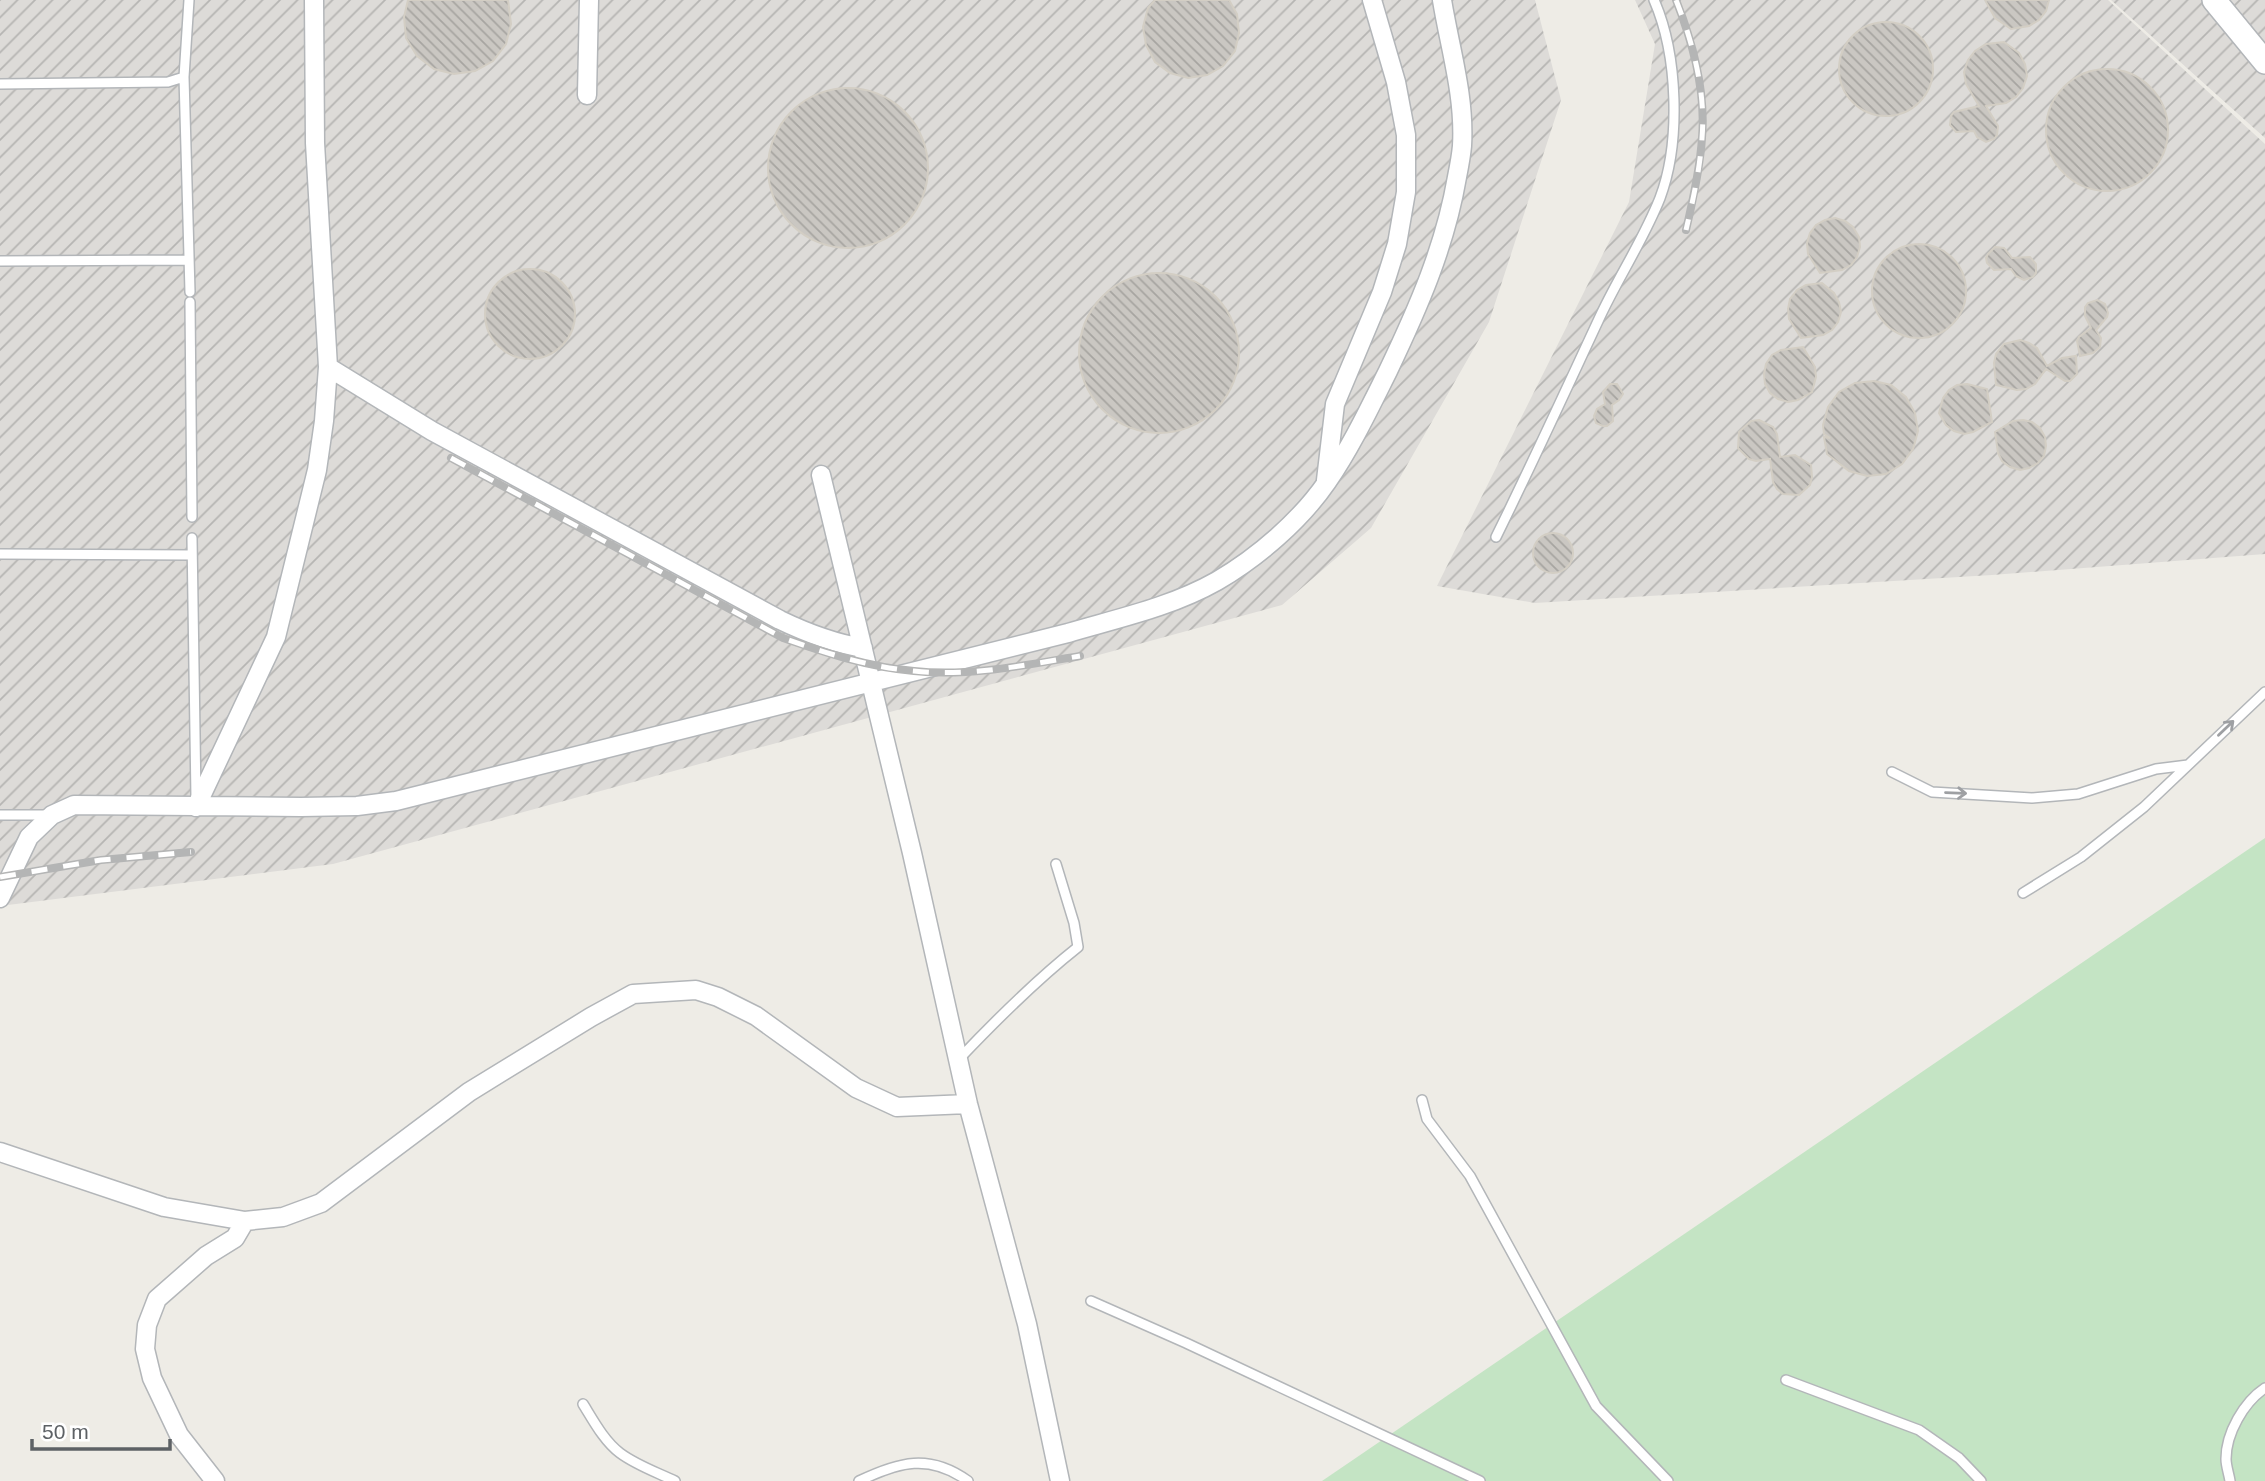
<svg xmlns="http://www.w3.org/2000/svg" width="2265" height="1481" viewBox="0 0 2265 1481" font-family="Arial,sans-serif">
	<defs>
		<pattern id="industrial-furrows" width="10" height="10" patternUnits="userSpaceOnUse" patternTransform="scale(1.75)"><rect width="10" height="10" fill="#dddbd8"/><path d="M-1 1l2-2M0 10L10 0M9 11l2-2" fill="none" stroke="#b6b5b3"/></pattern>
		<pattern id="building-back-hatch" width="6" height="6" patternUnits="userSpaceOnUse" patternTransform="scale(1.75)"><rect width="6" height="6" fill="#cac7c2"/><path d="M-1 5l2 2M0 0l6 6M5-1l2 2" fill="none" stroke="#a7a5a1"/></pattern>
	</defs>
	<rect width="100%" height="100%" fill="#eeece6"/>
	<path fill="url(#industrial-furrows)" d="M 0,0 L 1535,0 L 1561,100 L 1489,322 L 1371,528 L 1282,605 L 333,864 L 0,906 Z
		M 1635,0 L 2108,0 L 2265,144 L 2265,554 L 1992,575 L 1535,603 L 1437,586 L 1629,202 L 1655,44 Z
		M 2111,0 L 2265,0 L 2265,138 Z"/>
	<path fill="#c4e4c4" d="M 2265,838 L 2265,1481 L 1322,1481 Z"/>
	<path fill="url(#building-back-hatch)" stroke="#d3cec4" stroke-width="2" d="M 408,0 L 508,0 L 511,24 L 506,44 L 493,61 L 475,71 L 454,74 L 434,69 L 417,56 L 406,38 L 404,17 Z
		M 1155,0 L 1229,0 L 1237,14 L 1239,33 L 1235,51 L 1223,66 L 1207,75 L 1188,78 L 1170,73 L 1155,62 L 1146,45 L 1143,27 L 1148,8 Z
		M 1985,0 L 2049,0 L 2046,11 L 2039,20 L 2029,26 L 2011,29 L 1995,18 Z
		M1839 69a47 47 0 1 1 94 0a47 47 0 1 1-94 0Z
		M 2004,42 L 2019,53 L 2025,64 L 2027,76 L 2023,88 L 2016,97 L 2006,103 L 1986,106 L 1998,126 L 1997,135 L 1994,139 L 1986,142 L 1977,137 L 1974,131 L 1956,132 L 1950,125 L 1951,116 L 1954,112 L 1979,106 L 1966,84 L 1964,72 L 1968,60 L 1975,51 L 1986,44 Z
		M2046 130a61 61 0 1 1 122 0a61 61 0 1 1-122 0Z
		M768 168a80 80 0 1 1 160 0a80 80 0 1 1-160 0Z
		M 1835,218 L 1845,221 L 1853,227 L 1859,237 L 1860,247 L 1857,257 L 1851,265 L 1842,270 L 1820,273 L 1808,254 L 1807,243 L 1810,233 L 1816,225 L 1825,220 Z
		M1872 291a47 47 0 1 1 94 0a47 47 0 1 1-94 0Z
		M 1995,247 L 2004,248 L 2012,258 L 2030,257 L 2036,264 L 2036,273 L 2033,277 L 2024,280 L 2016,276 L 2011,269 L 1994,270 L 1987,263 L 1986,258 L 1988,254 Z
		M485 314a45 45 0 1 1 90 0a45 45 0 1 1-90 0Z
		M1079 353a80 80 0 1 1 160 0a80 80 0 1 1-160 0Z
		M 1822,283 L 1834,293 L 1839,302 L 1841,312 L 1838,322 L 1832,330 L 1823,335 L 1801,338 L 1789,319 L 1788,309 L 1790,299 L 1797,290 L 1806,285 Z
		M 2097,300 L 2105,304 L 2108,313 L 2107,317 L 2096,330 L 2101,338 L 2100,347 L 2093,353 L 2080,356 L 2077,341 L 2079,337 L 2091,328 L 2085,316 L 2085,307 L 2088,303 Z
		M 2020,340 L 2029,343 L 2037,348 L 2047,366 L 2062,358 L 2076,356 L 2077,374 L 2070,381 L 2065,381 L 2046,369 L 2035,384 L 2026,389 L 2017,390 L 1996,385 L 1994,363 L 1996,354 L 2004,344 Z
		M 1803,347 L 1815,367 L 1816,377 L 1812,392 L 1798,400 L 1788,402 L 1778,399 L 1770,393 L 1765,384 L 1764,374 L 1766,364 L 1772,355 L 1781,350 Z
		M 1874,381 L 1891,385 L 1906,397 L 1915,413 L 1918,431 L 1913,449 L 1902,464 L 1886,474 L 1867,476 L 1849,471 L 1827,454 L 1824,437 L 1830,438 L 1824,434 L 1823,425 L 1828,407 L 1839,392 L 1855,383 Z
		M 1610,384 L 1617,384 L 1623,394 L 1619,400 L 1612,405 L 1613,421 L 1607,426 L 1603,426 L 1596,423 L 1594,416 L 1597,409 L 1605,404 L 1603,392 Z
		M 1967,384 L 1987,389 L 1992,422 L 1973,432 L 1964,434 L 1954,431 L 1946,425 L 1939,413 L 1943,398 L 1949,390 L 1957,385 Z
		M 1759,420 L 1773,427 L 1777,434 L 1780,457 L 1795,455 L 1811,465 L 1812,477 L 1810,485 L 1799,495 L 1783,494 L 1777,489 L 1773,482 L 1770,459 L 1756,461 L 1749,459 L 1738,448 L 1739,432 L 1751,421 Z
		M 2023,420 L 2032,422 L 2040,428 L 2045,437 L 2046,446 L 2044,456 L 2038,463 L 2029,468 L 2020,470 L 2010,467 L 2002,461 L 1998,453 L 1995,432 L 2013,421 Z
		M1533 553a20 20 0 1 1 40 0a20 20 0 1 1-40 0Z"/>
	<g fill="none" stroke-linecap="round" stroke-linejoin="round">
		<defs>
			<path id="service" d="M 184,77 L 190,292
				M 0,84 L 168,82 L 184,77 L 189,0
				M 0,261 L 189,260
				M 190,302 L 192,517
				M 1496,537 C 1531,466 1564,394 1598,321 C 1617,279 1643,241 1660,198 C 1681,142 1678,55 1654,0
				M 192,538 L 196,798
				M 0,554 L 192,555
				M 1892,772 L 1932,792 L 2032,798 L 2078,794 L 2156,769 L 2188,765
				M 0,815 L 51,815
				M 2023,893 L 2081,857 L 2144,807 L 2265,692
				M 959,1059 C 997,1019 1035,981 1078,947 L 1074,923 L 1056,864
				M 1422,1100 L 1427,1119 L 1470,1176 L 1596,1406 L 1668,1481
				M 1091,1301 L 1186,1343 L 1480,1481
				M 1786,1380 L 1919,1430 L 1959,1458 L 1981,1481
				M 583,1404 C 593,1420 604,1441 620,1453 C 636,1465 656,1472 675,1481
				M 859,1481 C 899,1462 929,1453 968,1481
				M 2230,1481 C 2229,1474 2226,1466 2226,1459 C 2226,1433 2244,1402 2265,1388"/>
			<path id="minor" d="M 587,95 L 589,0
				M 328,367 L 432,431 L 780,620 C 807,633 833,643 863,648
				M 821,475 L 912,853 L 968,1104 L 1027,1324 L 1060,1481
				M 1326,480 L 1335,404 L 1382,292 L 1397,244 L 1406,192 L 1406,135 L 1396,82 L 1372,0
				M 196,807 L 276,637 L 317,470 L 324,421 L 328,367 L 315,143 L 314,0
				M 0,898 L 29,837 L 52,815 L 74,805 L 301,807 L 357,806 L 396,801 L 1068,633 C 1119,618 1171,607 1217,581 C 1258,557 1300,521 1327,482 C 1351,447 1369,409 1388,371 C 1418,308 1445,247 1457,177 C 1459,167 1461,157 1462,146 C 1465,96 1450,49 1442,0
				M 0,1152 L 164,1207 L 245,1221 L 283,1217 L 321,1203 L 469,1092 L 591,1017 L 633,994 L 696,990 L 718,997 L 756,1016 L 856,1088 L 897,1107 L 968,1104
				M 215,1481 L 179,1435 L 152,1378 L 145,1349 L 147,1325 L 157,1299 L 206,1256 L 235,1238 L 245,1221"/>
			<path id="tertiary" d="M 2214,0 L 2265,62"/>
		</defs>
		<use href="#service" stroke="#b3b6b9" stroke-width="12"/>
		<use href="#minor" stroke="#b3b6b9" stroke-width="21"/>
		<use href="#tertiary" stroke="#b3b6b9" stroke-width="26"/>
		<use href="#service" stroke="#fff" stroke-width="9"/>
		<use href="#minor" stroke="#fff" stroke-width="18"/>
		<use href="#tertiary" stroke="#fff" stroke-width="23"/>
		<defs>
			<path id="rail" d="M 1676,0 C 1693,43 1706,92 1702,138 C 1700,169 1693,200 1686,230
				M 451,458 L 783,638 C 826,653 868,667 914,671 C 969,677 1026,665 1080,656
				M 0,877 L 101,860 L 191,852"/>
		</defs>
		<use href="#rail" stroke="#b4b5b5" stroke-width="8"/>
		<use href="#rail" stroke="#fff" stroke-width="5" stroke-dasharray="16" stroke-linecap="butt"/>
	</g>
	<defs><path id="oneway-shaft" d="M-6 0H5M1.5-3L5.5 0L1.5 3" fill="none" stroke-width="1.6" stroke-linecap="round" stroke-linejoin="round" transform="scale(1.75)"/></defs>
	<g stroke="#9ea0a3">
		<use href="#oneway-shaft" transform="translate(2226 728) rotate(-44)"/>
		<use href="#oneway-shaft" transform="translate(1956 793) rotate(2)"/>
	</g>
	<path d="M32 1439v10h138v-10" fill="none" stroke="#5d6165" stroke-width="3.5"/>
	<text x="42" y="1439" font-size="21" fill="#5d6165" stroke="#ffffff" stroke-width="5" paint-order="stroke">50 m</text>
</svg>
